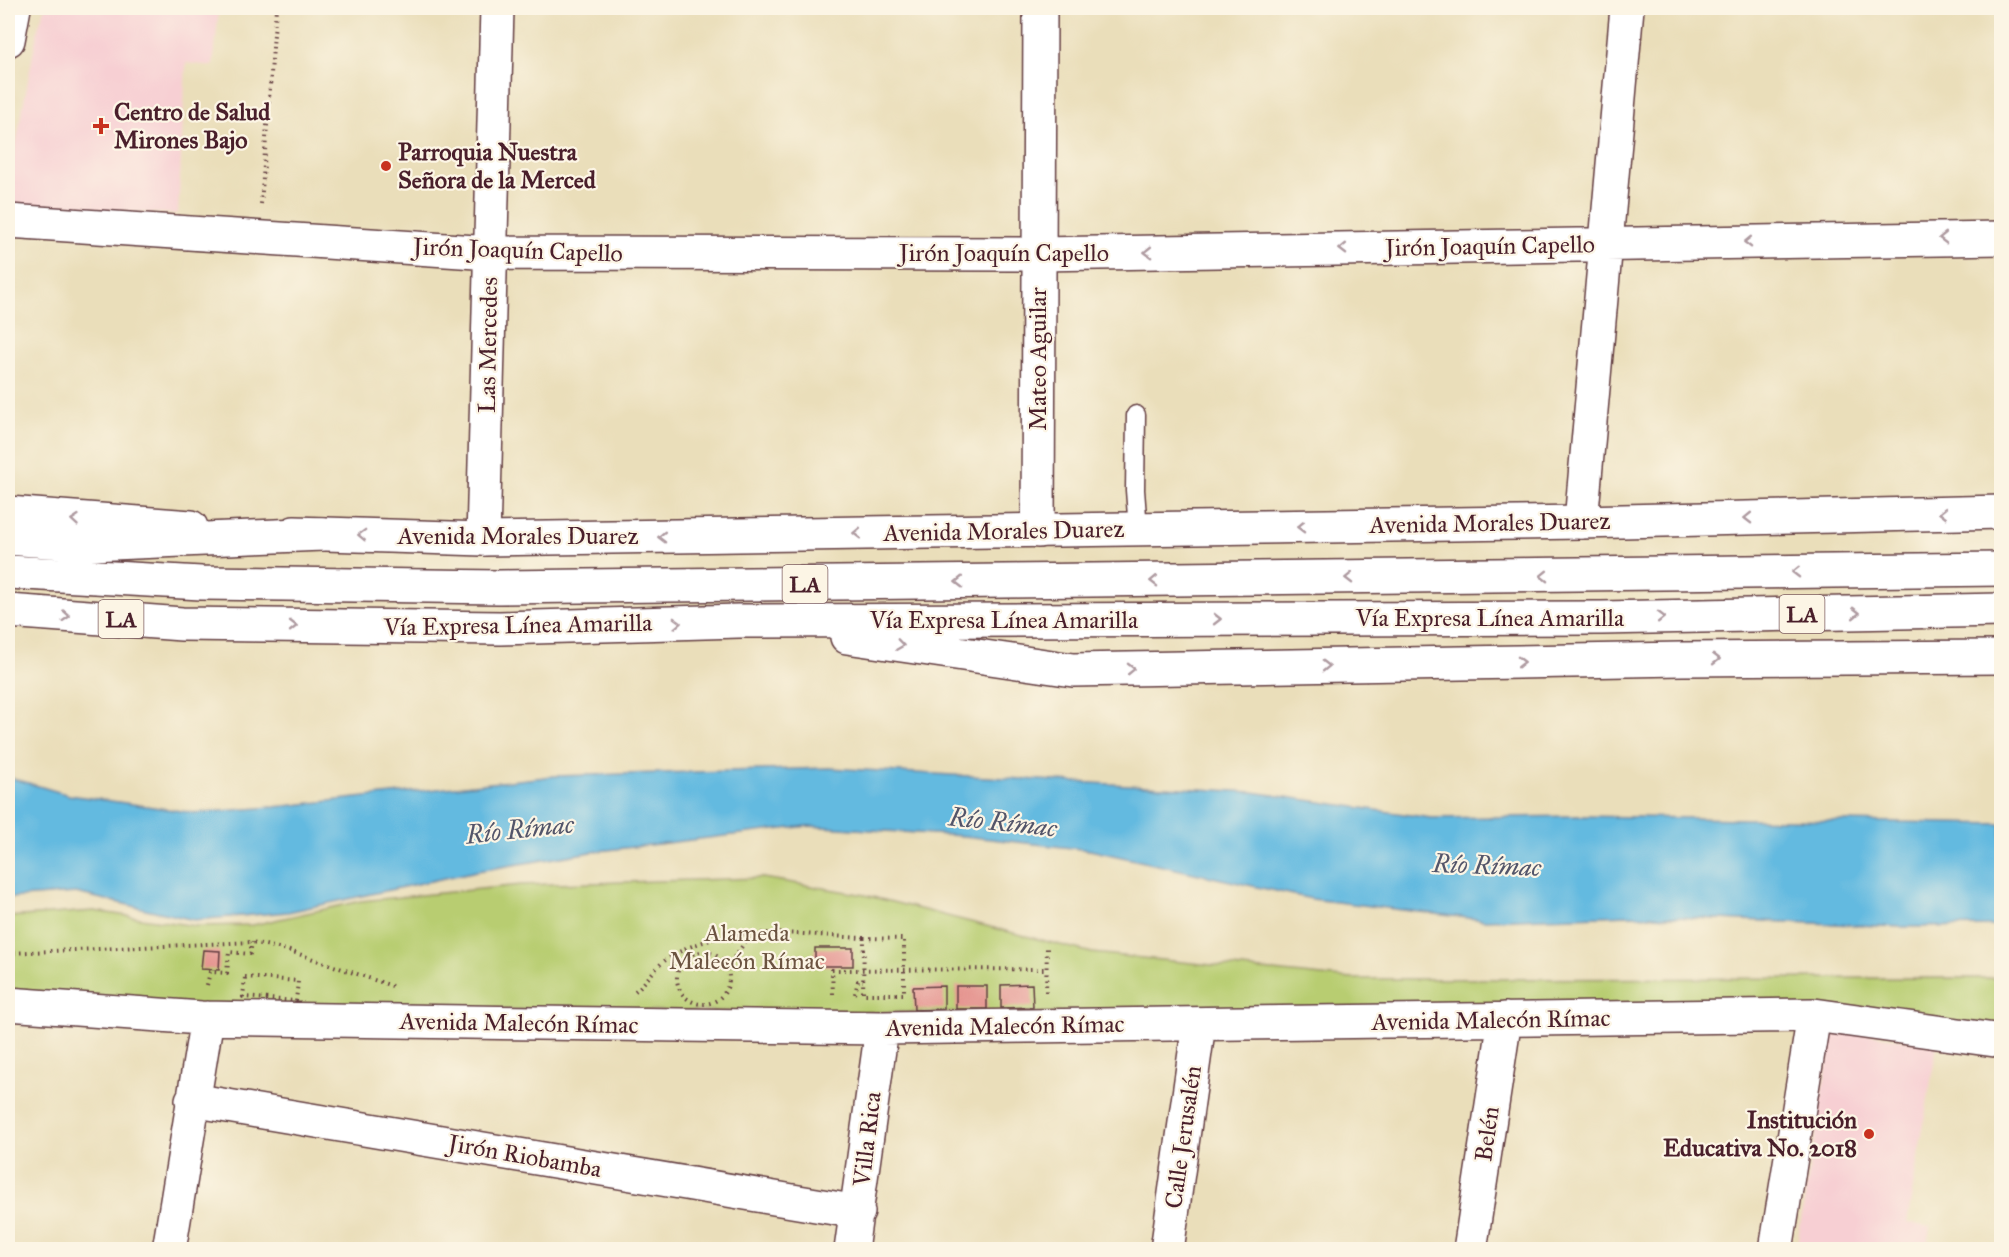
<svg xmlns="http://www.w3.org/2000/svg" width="2009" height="1257" viewBox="0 0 2009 1257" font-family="'IM FELL Great Primer',serif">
	<rect width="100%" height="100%" fill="#fcf5e5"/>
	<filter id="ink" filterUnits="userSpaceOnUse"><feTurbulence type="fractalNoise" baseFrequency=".0167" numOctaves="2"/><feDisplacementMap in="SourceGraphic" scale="12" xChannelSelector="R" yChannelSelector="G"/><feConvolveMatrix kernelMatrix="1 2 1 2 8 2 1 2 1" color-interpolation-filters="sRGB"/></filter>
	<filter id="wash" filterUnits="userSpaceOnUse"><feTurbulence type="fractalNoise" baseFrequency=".008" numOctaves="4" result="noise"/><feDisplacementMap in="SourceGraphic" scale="24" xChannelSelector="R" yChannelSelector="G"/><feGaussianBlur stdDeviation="1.35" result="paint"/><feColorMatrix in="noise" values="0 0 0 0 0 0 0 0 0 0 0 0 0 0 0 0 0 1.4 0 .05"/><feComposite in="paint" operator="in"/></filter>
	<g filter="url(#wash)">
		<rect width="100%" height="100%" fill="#eadeba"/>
		<path fill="#f7cfd3" d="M 45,8 L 219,8 L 213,66 L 186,63 L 178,214 L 13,207 L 8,199 L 8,186 L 38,28 Z
			M 1833,1028 L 1937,1045 L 1907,1223 L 1930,1227 L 1926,1249 L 1796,1250 Z"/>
		<path fill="#b8cd71" stroke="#81764e" stroke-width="1.5" d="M 763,878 L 865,895 L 1092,953 L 1352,979 L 2001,978 L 2001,1031 L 1139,1014 L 217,1008 L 8,996 L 8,917 L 94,911 L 195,926 L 253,925 L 361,901 L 521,885 Z"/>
		<path fill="#63bae0" stroke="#566c86" stroke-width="1.5" d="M 829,768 L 1252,792 L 1431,818 L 1580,816 L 2001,824 L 2001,926 L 1902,927 L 1629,915 L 1485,920 L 1312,899 L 1090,850 L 964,836 L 808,826 L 591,852 L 477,871 L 288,912 L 194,920 L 76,893 L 8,898 L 8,777 L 69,795 L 195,813 L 285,806 L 555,776 Z"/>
		<g id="blocks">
			<path fill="#e4918c" d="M 815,948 L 853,948 L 853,966 L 815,966 Z
				M 203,950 L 220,951 L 219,970 L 201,969 Z
				M 1032,984 L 1033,1007 L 1001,1008 L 1001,985 Z
				M 944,986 L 944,1009 L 914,1010 L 913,987 Z
				M 956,986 L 987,986 L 987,1009 L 956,1009 Z"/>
		</g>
	</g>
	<g filter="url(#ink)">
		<use href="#blocks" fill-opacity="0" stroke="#623c40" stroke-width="1.5"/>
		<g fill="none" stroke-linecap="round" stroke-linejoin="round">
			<defs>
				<path id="service" d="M 1136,415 L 1135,490 L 1138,529"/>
				<path id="minor" d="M 8,40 L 14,8
					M 8,221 L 491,253 L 1039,254 L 2002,238
					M 1581,522 L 1627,8
					M 1038,531 L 1040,8
					M 483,539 L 497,8
					M 8,1004 L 201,1018 L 882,1028 L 1814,1015 L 2002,1041
					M 192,1100 L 858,1212
					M 169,1250 L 207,1018
					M 851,1250 L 882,1028
					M 1167,1250 L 1199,1024
					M 1470,1250 L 1505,1019
					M 1776,1250 L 1814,1015"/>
				<path id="secondary" d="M 8,513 L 191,527
					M 294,533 L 483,539 L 1581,522 L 2002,512"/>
				<path id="motorway" d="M 8,538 L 90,544 L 322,534
					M 8,572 L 201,583 L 499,587 L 2002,569
					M 8,611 L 182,624 L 500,628 L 739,621 L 1602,618 L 2002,610
					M 847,637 L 1073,670 L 1682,659 L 2002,657"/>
			</defs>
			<use href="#service" stroke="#623c40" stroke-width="21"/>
			<use href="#minor" stroke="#623c40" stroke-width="36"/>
			<use href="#secondary" stroke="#623c40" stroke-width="36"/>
			<use href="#motorway" stroke="#623c40" stroke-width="36"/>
			<path stroke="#623c40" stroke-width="4" stroke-dasharray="1.5 4.5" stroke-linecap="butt" d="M 261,204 L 276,8
				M 864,938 L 904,939 L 904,994 L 863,994 Z
				M677 978a26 26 0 1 1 52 0a26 26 0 1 1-52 0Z
				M 8,953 L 252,942 L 287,950 L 392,986
				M 727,967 L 751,934
				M 245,977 L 298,981 L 296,1001 L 243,997 Z
				M 207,985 L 210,972 L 227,973 L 229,952 L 250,954 L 252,942
				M 635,991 C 647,982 655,967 667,959 C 725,921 798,935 864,938
				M 1046,992 L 1047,947
				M 833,994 L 832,970 L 1047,969
				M 855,994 L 858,981 L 863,981"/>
			<use href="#service" stroke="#fff" stroke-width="18"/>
			<use href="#minor" stroke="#fff" stroke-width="33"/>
			<use href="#secondary" stroke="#fff" stroke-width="33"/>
			<use href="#motorway" stroke="#fff" stroke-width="33"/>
		</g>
		<defs><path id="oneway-chevron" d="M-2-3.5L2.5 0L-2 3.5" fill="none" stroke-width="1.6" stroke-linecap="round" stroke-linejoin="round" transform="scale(1.5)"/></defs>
		<g stroke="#ae9aa0">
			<use href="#oneway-chevron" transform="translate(1943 238) rotate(179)"/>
			<use href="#oneway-chevron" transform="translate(1748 242) rotate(179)"/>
			<use href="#oneway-chevron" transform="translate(1343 249) rotate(179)"/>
			<use href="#oneway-chevron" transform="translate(1148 252) rotate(179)"/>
			<use href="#oneway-chevron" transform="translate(1943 513) rotate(179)"/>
			<use href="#oneway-chevron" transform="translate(1748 518) rotate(179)"/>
			<use href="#oneway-chevron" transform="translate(75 520) rotate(-175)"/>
			<use href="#oneway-chevron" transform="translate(1301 527) rotate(179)"/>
			<use href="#oneway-chevron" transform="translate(857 533) rotate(179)"/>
			<use href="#oneway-chevron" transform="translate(362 535) rotate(-178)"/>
			<use href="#oneway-chevron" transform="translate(662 537) rotate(179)"/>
			<use href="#oneway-chevron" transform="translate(1796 572) rotate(179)"/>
			<use href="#oneway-chevron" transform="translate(1544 576) rotate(179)"/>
			<use href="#oneway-chevron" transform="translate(1349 578) rotate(179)"/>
			<use href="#oneway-chevron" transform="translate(1154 581) rotate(179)"/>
			<use href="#oneway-chevron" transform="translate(959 582) rotate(179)"/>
			<use href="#oneway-chevron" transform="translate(1856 613) rotate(-1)"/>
			<use href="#oneway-chevron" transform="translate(66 616) rotate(4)"/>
			<use href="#oneway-chevron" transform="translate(1661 617) rotate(-1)"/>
			<use href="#oneway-chevron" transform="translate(1217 619)"/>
			<use href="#oneway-chevron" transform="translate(677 623) rotate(-2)"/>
			<use href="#oneway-chevron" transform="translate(293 626)"/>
			<use href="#oneway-chevron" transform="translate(900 645) rotate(8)"/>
			<use href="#oneway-chevron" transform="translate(1716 659)"/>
			<use href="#oneway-chevron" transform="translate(1521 662) rotate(-1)"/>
			<use href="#oneway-chevron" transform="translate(1326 666) rotate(-1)"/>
			<use href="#oneway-chevron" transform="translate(1131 669) rotate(-1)"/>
		</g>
	</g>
	<g fill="#c8321e" stroke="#fcf5e5" stroke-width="2">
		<path d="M98 117h6v6h6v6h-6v6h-6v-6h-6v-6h6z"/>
		<circle cx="386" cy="166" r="6"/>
		<circle cx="1869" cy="1134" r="6"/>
	</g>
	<g text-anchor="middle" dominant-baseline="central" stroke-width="4.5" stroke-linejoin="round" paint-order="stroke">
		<g fill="#fcf5e5" stroke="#7f5f63" stroke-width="1.5">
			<rect x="782.5" y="565" width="45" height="38" rx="4.5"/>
			<rect x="1779.5" y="595" width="45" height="38" rx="4.5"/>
			<rect x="98.5" y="600" width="45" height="38" rx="4.5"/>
		</g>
		<g font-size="22" font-weight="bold" fill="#4a1f2b">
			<text x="805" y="584">LA</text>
			<text x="1802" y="614">LA</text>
			<text x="121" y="619">LA</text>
		</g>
		<g font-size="24" font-weight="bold" fill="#4a1f2b" stroke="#fcf5e5" text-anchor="start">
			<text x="114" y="112">Centro de Salud<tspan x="114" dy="28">Mirones Bajo</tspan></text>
			<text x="398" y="152">Parroquia Nuestra<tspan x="398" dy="28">Señora de la Merced</tspan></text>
			<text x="1857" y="1120" text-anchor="end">Institución<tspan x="1857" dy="28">Educativa No. 2018</tspan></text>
		</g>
		<g font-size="24" fill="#4a1f2b" stroke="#fcf5e5">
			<text transform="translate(1490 246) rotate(-1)">Jirón Joaquín Capello</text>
			<text transform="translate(518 250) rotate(2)">Jirón Joaquín Capello</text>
			<text x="1004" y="253">Jirón Joaquín Capello</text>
			<text transform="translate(488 345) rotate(-89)">Las Mercedes</text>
			<text transform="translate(1038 359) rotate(-90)">Mateo Aguilar</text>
			<text transform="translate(1490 523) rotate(-1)">Avenida Morales Duarez</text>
			<text transform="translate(1004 531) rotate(-1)">Avenida Morales Duarez</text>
			<text x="518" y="536">Avenida Morales Duarez</text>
			<text x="1490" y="618">Vía Expresa Línea Amarilla</text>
			<text x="1004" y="620">Vía Expresa Línea Amarilla</text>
			<text transform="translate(518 625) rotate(-1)">Vía Expresa Línea Amarilla</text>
			<text transform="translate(1491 1020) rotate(-1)">Avenida Malecón Rímac</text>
			<text transform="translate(519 1023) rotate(1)">Avenida Malecón Rímac</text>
			<text transform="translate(1005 1026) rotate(-1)">Avenida Malecón Rímac</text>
			<text transform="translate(1487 1134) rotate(-82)">Belén</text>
			<text transform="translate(1183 1137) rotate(-82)">Calle Jerusalén</text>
			<text transform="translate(867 1139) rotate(-83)">Villa Rica</text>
			<text transform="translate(525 1156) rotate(10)">Jirón Riobamba</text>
		</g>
		<g font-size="24" fill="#6b5340" stroke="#fcf5e5">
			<text x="747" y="933">Alameda<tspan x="747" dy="28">Malecón Rímac</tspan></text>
		</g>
		<g font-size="26" font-style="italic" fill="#53556a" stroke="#fcf5e5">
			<text transform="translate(1003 822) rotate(6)">Río Rímac</text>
			<text transform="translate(520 829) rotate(-6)">Río Rímac</text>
			<text transform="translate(1487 865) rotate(2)">Río Rímac</text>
		</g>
	</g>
	<rect width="2009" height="1257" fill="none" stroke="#fcf5e5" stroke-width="30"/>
</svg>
